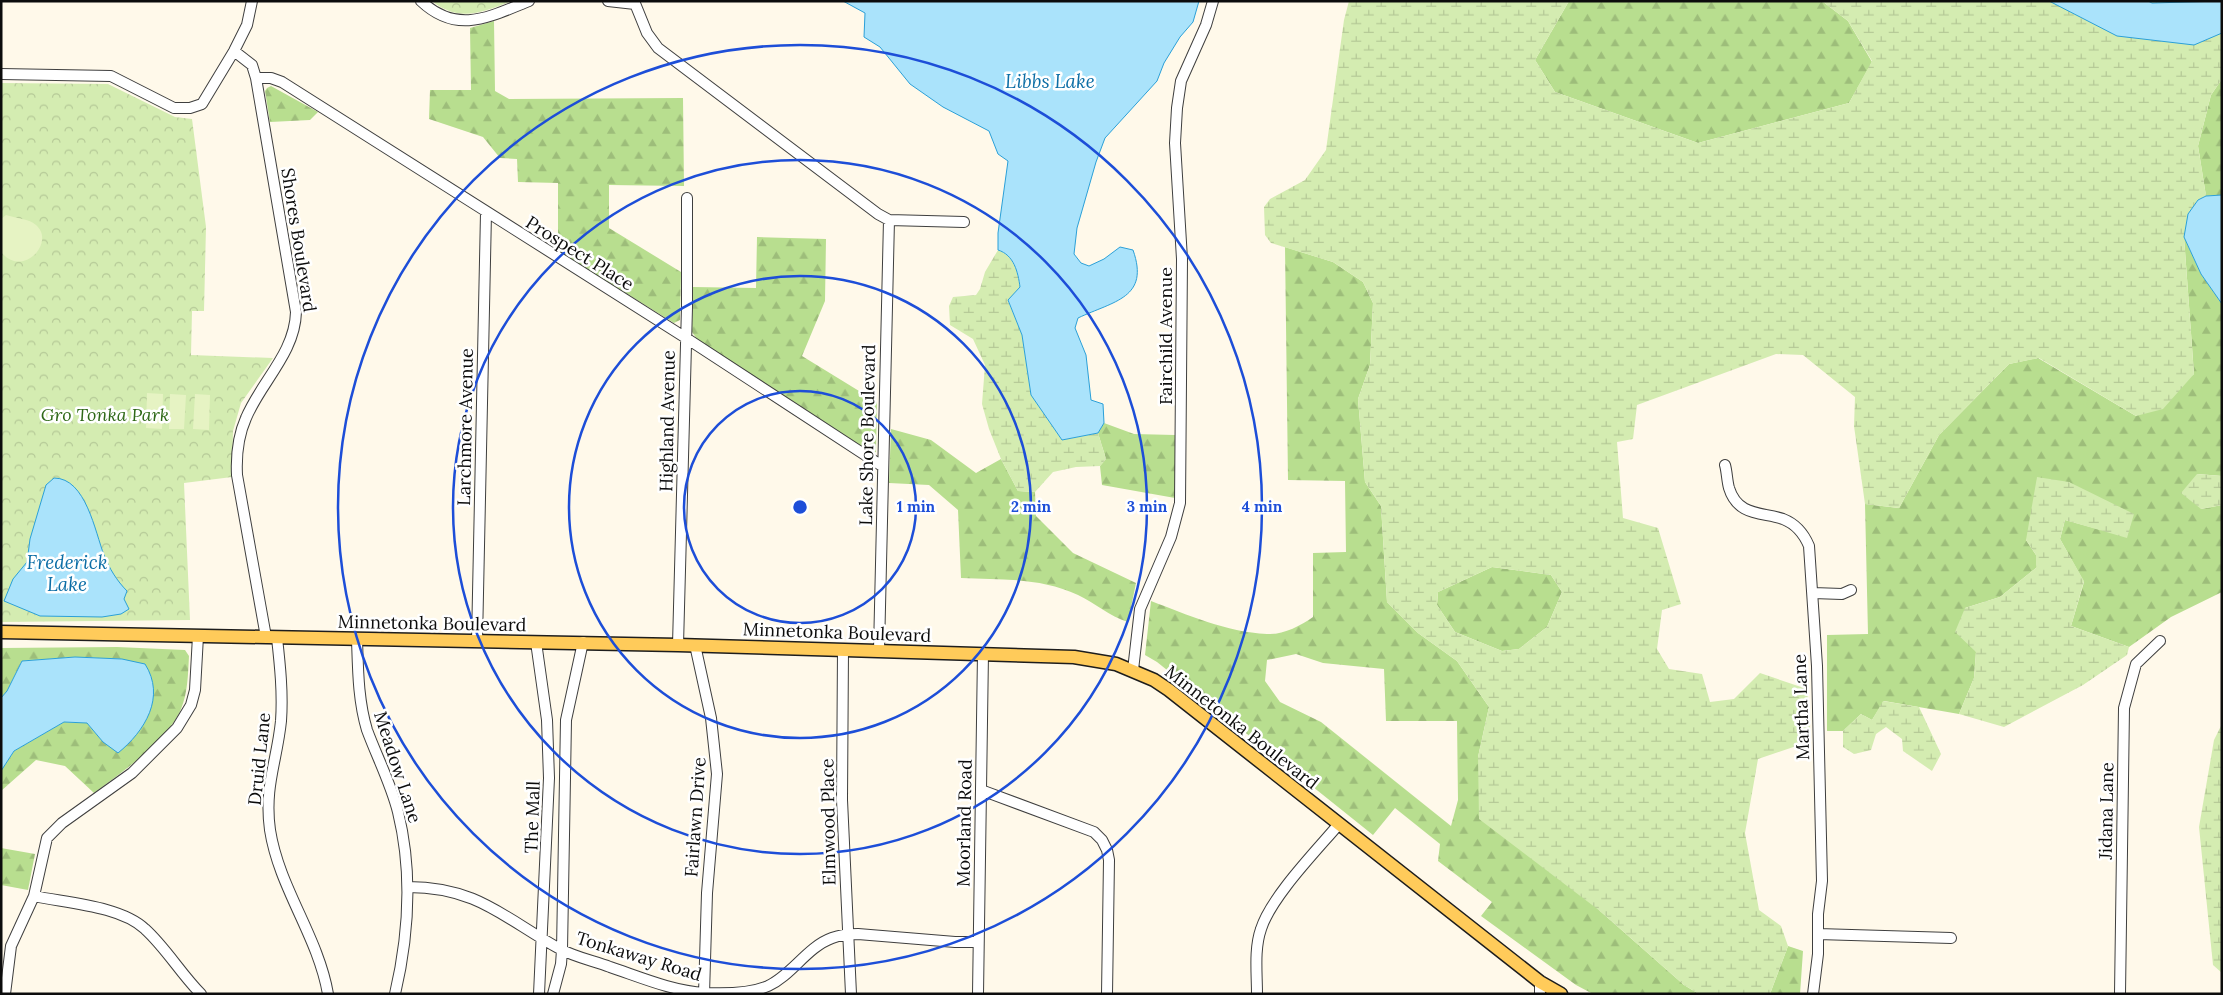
<svg xmlns="http://www.w3.org/2000/svg" width="2223" height="995" viewBox="0 0 2223 995" font-family="Lora,serif">
	<defs>
		<pattern id="forest-firs" width="22" height="20" patternUnits="userSpaceOnUse" patternTransform="scale(1.25)"><rect width="22" height="20" fill="#b8de8f"/><path d="M5 1l3.5 6h-7zM16 11l3.5 6h-7z" fill="#9dbd7a"/></pattern>
		<pattern id="wetland-marsh" width="20" height="14" patternUnits="userSpaceOnUse" patternTransform="scale(1.25)"><rect width="20" height="14" fill="#d4ecb1"/><path d="M1 5h8M5 5V1M11 12h8M15 12V8" fill="none" stroke="#b5c997"/></pattern>
		<pattern id="park-crowns" width="20" height="18" patternUnits="userSpaceOnUse" patternTransform="scale(1.25)"><rect width="20" height="18" fill="#d4ecb1"/><path d="M2 6a3 3 0 1 1 6 0M12 15a3 3 0 1 1 6 0" fill="none" stroke="#b5c997"/></pattern>
	</defs>
	<rect width="100%" height="100%" fill="#fff9ea"/>
	<path fill="url(#forest-firs)" fill-rule="evenodd" d="M 1569,1 L 1822,1 L 1848,21 L 1872,62 L 1849,103 L 1698,143 L 1555,92 L 1535,60 Z
		M 494,21 L 495,91 L 509,99 L 683,98 L 684,186 L 609,185 L 609,228 L 681,272 L 680,320 L 674,323 L 558,251 L 558,183 L 518,182 L 517,159 L 500,158 L 483,137 L 429,119 L 430,90 L 471,90 L 470,28 Z
		M 2222,79 L 2222,195 L 2206,196 L 2198,146 L 2211,95 Z
		M 271,86 L 318,112 L 310,120 L 270,122 L 265,91 L 267,88 Z
		M 757,237 L 826,239 L 825,301 L 802,356 L 877,402 L 876,452 L 872,453 L 697,339 L 692,332 L 693,287 L 756,288 Z
		M 2184,237 L 2201,274 L 2222,304 L 2222,476 L 2197,474 L 2201,509 L 2222,505 L 2222,592 L 2171,617 L 2129,647 L 2071,626 L 2084,582 L 2060,539 L 2065,520 L 2127,537 L 2069,482 L 2026,540 L 2036,555 L 2036,568 L 2000,597 L 1965,608 L 1976,652 L 1974,678 L 1959,714 L 1884,701 L 1872,720 L 1861,714 L 1843,731 L 1827,731 L 1827,635 L 1868,634 L 1865,504 L 1899,508 L 1939,435 L 2009,364 L 2038,358 L 2136,416 L 2194,374 Z
		M 1285,247 L 1333,262 L 1363,282 L 1373,303 L 1370,365 L 1358,399 L 1365,482 L 1381,506 L 1387,602 L 1418,633 L 1457,661 L 1489,707 L 1478,757 L 1600,911 L 1684,985 L 1699,994 L 1593,994 L 1576,985 L 1481,916 L 1492,902 L 1438,861 L 1440,844 L 1395,808 L 1373,835 L 1157,662 L 1145,655 L 1151,601 C 1188,615 1226,632 1267,634 C 1283,635 1300,626 1313,617 L 1313,553 L 1346,552 L 1345,481 L 1288,480 ZM 1296,654 L 1323,663 L 1384,669 L 1386,721 L 1457,721 L 1458,800 L 1451,826 L 1321,722 L 1280,702 L 1265,681 L 1267,660 Z
		M 1104,423 L 1134,434 L 1175,435 L 1175,498 L 1102,485 L 1100,466 L 1106,459 L 1098,433 Z
		M 891,429 L 931,440 L 976,473 L 1001,459 L 1018,491 L 1035,492 L 1036,516 L 1073,553 L 1136,583 L 1128,622 C 1109,616 1095,603 1078,595 C 1040,577 1001,580 961,578 L 958,510 L 929,485 L 889,483 Z
		M 1492,567 L 1551,575 L 1562,592 L 1547,627 L 1519,649 L 1502,651 L 1455,632 L 1437,605 L 1438,592 Z
		M 117,647 L 185,650 L 189,656 C 188,673 188,692 181,709 C 169,739 120,774 94,793 L 65,766 L 36,760 L 1,791 L 1,771 L 14,751 L 64,722 L 87,723 L 103,742 L 122,659 L 75,657 L 22,661 L 7,691 L 1,698 L 1,648 Z
		M 1,848 L 35,854 L 28,890 L 1,885 Z
		M 1788,946 L 1803,951 L 1800,994 L 1770,994 Z"/>
	<path fill="url(#wetland-marsh)" fill-rule="evenodd" d="M 1349,1 L 1569,1 L 1535,60 L 1555,92 L 1698,143 L 1849,103 L 1872,61 L 1848,21 L 1822,1 L 2222,1 L 2222,79 L 2211,95 L 2198,146 L 2206,196 L 2198,200 L 2184,237 L 2194,374 L 2163,409 L 2136,416 L 2039,358 L 2009,364 L 1939,435 L 1899,508 L 1865,504 L 1854,426 L 1855,397 L 1803,355 L 1776,354 L 1637,405 L 1633,439 L 1617,442 L 1623,518 L 1658,528 L 1681,604 L 1662,610 L 1657,649 L 1669,669 L 1702,674 L 1710,702 L 1734,699 L 1760,673 L 1807,689 L 1811,741 L 1758,759 L 1745,833 L 1759,910 L 1781,926 L 1788,946 L 1770,994 L 1699,994 L 1684,985 L 1600,911 L 1479,819 L 1478,757 L 1489,707 L 1457,661 L 1418,633 L 1387,602 L 1381,506 L 1365,482 L 1358,399 L 1370,365 L 1373,303 L 1363,282 L 1333,262 L 1271,243 L 1265,235 L 1264,207 L 1270,199 L 1305,180 L 1326,150 L 1344,20 ZM 1492,567 L 1551,575 L 1562,592 L 1547,627 L 1519,649 L 1502,651 L 1455,632 L 1437,605 L 1438,592 Z
		M 998,250 C 1014,256 1018,272 1020,287 L 1008,301 L 1022,335 L 1031,395 L 1062,440 L 1098,433 L 1106,459 L 1100,466 L 1076,467 L 1053,472 L 1035,492 L 1018,491 L 1001,459 L 989,429 L 982,404 L 985,365 L 973,339 L 950,325 L 949,306 L 953,297 L 976,295 L 980,289 L 985,272 Z
		M 2197,474 L 2222,476 L 2222,505 L 2201,509 L 2181,493 Z
		M 2037,477 L 2069,482 L 2134,514 L 2127,538 L 2065,520 L 2060,539 L 2084,581 L 2071,626 L 2129,647 L 2127,655 L 2083,685 L 2004,727 L 1959,714 L 1974,678 L 1976,652 L 1955,632 L 1965,608 L 2000,597 L 2036,568 L 2036,555 L 2026,540 Z
		M 1883,701 L 1919,707 L 1941,754 L 1932,771 L 1903,751 L 1902,739 L 1886,727 L 1876,734 L 1871,750 L 1854,754 L 1843,747 L 1843,731 L 1861,714 L 1872,720 Z
		M 2222,724 L 2222,973 L 2213,965 L 2199,827 L 2214,740 Z"/>
	<path fill="url(#park-crowns)" d="M 432,1 L 512,1 C 483,12 459,23 432,1 Z
		M 1,83 L 108,84 L 175,117 L 192,119 L 206,227 L 204,311 L 192,311 L 191,355 L 273,358 L 241,403 L 233,431 L 232,477 L 184,483 L 190,620 L 1,622 Z"/>
	<path fill="#e6f3c3" d="M 6,215 C 15,218 30,219 36,225 C 56,242 23,279 1,252 L 1,219 Z
		M 147,393 L 163,394 L 162,429 L 146,428 Z
		M 170,394 L 186,395 L 184,429 L 169,429 Z
		M 195,394 L 210,395 L 209,430 L 193,429 Z"/>
	<path fill="#aae3fb" stroke="#2ba0d8" d="M 843,1 L 1199,1 L 1193,22 L 1180,37 L 1164,63 L 1157,81 L 1105,138 L 1096,162 L 1077,228 L 1074,254 L 1081,263 L 1089,266 L 1104,259 L 1120,247 L 1133,250 C 1150,298 1114,301 1078,318 L 1075,328 L 1086,355 L 1091,400 L 1103,404 L 1104,423 L 1098,433 L 1062,440 L 1031,395 L 1022,335 L 1008,300 L 1020,287 C 1018,272 1014,255 998,250 L 998,233 L 1008,161 L 998,154 L 989,131 L 943,107 L 910,84 L 880,47 L 864,37 L 865,13 Z
		M 2049,1 L 2148,1 L 2152,3 L 2222,1 L 2222,33 L 2194,45 L 2117,36 Z
		M 2222,195 L 2222,304 L 2201,274 L 2184,237 L 2188,214 L 2198,200 L 2206,196 Z
		M 54,478 C 86,478 95,532 104,555 C 109,568 117,581 127,591 L 124,599 L 129,609 L 121,614 L 102,617 L 40,616 L 4,601 L 13,579 L 27,562 L 30,539 L 46,485 Z
		M 75,657 L 122,659 L 145,664 C 166,697 145,731 118,753 L 103,742 L 87,723 L 64,722 L 14,751 L 1,771 L 1,698 L 7,691 L 22,661 Z"/>
	<g fill="none" stroke-linecap="round" stroke-linejoin="round">
		<defs>
			<path id="minor" d="M 421,1 C 457,35 489,17 529,1
				M 608,1 L 635,4
				M 634,1 L 647,33 L 658,48 L 878,214 L 889,220 L 964,222
				M 234,51 L 252,65 L 256,78 L 296,312 C 295,353 261,382 246,418 C 238,436 236,455 237,475 L 266,637
				M 1,74 L 111,76 L 174,108 L 190,108 L 202,104 L 234,51 L 247,25 L 252,1
				M 256,78 L 271,78 L 282,82 L 686,338 L 882,466
				M 1725,465 C 1727,472 1727,481 1729,488 C 1738,517 1763,512 1783,519 C 1796,524 1804,534 1809,546 L 1817,666 L 1822,881 L 1818,914 L 1818,954 L 1813,994
				M 1813,593 L 1842,594 L 1851,590
				M 277,638 C 280,665 283,693 281,721 C 277,761 264,787 270,830 C 279,888 318,936 328,994
				M 357,639 C 358,669 358,700 367,730 C 377,757 391,784 398,812 C 413,873 409,934 395,994
				M 477,641 L 486,213
				M 536,642 L 547,720 L 549,778 L 539,994
				M 678,645 L 687,307 L 687,198
				M 695,645 L 711,718 L 717,774 L 707,893 L 704,994
				M 843,649 L 842,800 L 851,994
				M 879,650 L 889,220
				M 1133,670 L 1140,609 L 1171,537 L 1180,503 L 1182,259 L 1175,143 L 1177,108 L 1181,81 L 1206,25 L 1213,1
				M 981,790 L 1094,832 L 1102,840 L 1107,850 L 1109,860 L 1107,994
				M 408,887 C 477,887 504,918 560,949 C 575,957 594,961 610,967 C 640,977 672,991 705,993 C 726,994 749,994 768,986 C 792,975 807,947 832,938 C 840,935 850,934 858,934 L 955,942 L 978,942
				M 34,896 C 67,903 121,906 145,929 C 166,948 181,974 201,994
				M 1818,934 L 1951,938
				M 5,994 L 11,946 L 34,896 L 47,838 L 62,823 L 132,773 L 177,728 L 191,705 L 195,690 L 198,636
				M 553,994 L 561,964 L 562,950 L 566,720 L 583,642
				M 978,994 L 983,653
				M 1257,994 C 1257,973 1254,949 1261,929 C 1271,897 1317,850 1339,824
				M 1540,994 L 1540,982
				M 2120,994 L 2124,708 L 2136,664 L 2160,641"/>
			<path id="major" d="M 1,632 L 678,645 L 1074,657 L 1116,664 L 1154,680 L 1169,690 L 1540,982 L 1561,994"/>
		</defs>
		<use href="#minor" stroke="#3f3f3f" stroke-width="12"/>
		<use href="#major" stroke="#1d1d1d" stroke-width="15"/>
		<use href="#minor" stroke="#fff" stroke-width="10"/>
		<use href="#major" stroke="#ffcb5a" stroke-width="12"/>
	</g>
	<g fill="none" stroke="#1d4ed8" stroke-width="2.5">
		<circle cx="800" cy="507" r="116"/>
		<circle cx="800" cy="507" r="231"/>
		<circle cx="800" cy="507" r="347"/>
		<circle cx="800" cy="507" r="462"/>
	</g>
	<g text-anchor="middle" dominant-baseline="central" stroke-width="5" stroke-linejoin="round" paint-order="stroke">
		<g font-size="18" fill="#0c0c0c" stroke="#fff">
			<text transform="translate(299 240) rotate(81)">Shores Boulevard</text>
			<text transform="translate(580 253) rotate(32)">Prospect Place</text>
			<text transform="translate(1165 336) rotate(-90)">Fairchild Avenue</text>
			<text transform="translate(667 421) rotate(-89)">Highland Avenue</text>
			<text transform="translate(465 427) rotate(-89)">Larchmore Avenue</text>
			<text transform="translate(867 435) rotate(-89)">Lake Shore Boulevard</text>
			<text transform="translate(432 623) rotate(1)">Minnetonka Boulevard</text>
			<text transform="translate(837 632) rotate(2)">Minnetonka Boulevard</text>
			<text transform="translate(1801 707) rotate(-92)">Martha Lane</text>
			<text transform="translate(1242 727) rotate(38)">Minnetonka Boulevard</text>
			<text transform="translate(259 759) rotate(-84)">Druid Lane</text>
			<text transform="translate(398 767) rotate(72)">Meadow Lane</text>
			<text transform="translate(2106 811) rotate(-89)">Jidana Lane</text>
			<text transform="translate(532 817) rotate(-88)">The Mall</text>
			<text transform="translate(695 817) rotate(-86)">Fairlawn Drive</text>
			<text transform="translate(828 822) rotate(-91)">Elmwood Place</text>
			<text transform="translate(964 823) rotate(-89)">Moorland Road</text>
			<text transform="translate(639 956) rotate(17)">Tonkaway Road</text>
		</g>
		<g font-size="18" font-style="italic" fill="#2e6817" stroke="#fff">
			<text x="105" y="414">Gro Tonka Park</text>
		</g>
		<g font-size="19" font-style="italic" fill="#0c6ea6" stroke="#fff">
			<text x="1050" y="81">Libbs Lake</text>
			<text x="67" y="562">Frederick<tspan x="67" dy="22">Lake</tspan></text>
		</g>
	</g>
	<circle cx="800" cy="507" r="8" fill="#1d4ed8" stroke="#fff" stroke-width="2.5"/>
	<g font-size="15" text-anchor="middle" font-weight="bold" fill="#1d4ed8" stroke="#fff" stroke-width="5" stroke-linejoin="round" paint-order="stroke">
		<text x="916" y="512">1 min</text>
		<text x="1031" y="512">2 min</text>
		<text x="1147" y="512">3 min</text>
		<text x="1262" y="512">4 min</text>
	</g>
	<rect width="2223" height="995" fill="none" stroke="#0c0c0c" stroke-width="5"/>
</svg>
